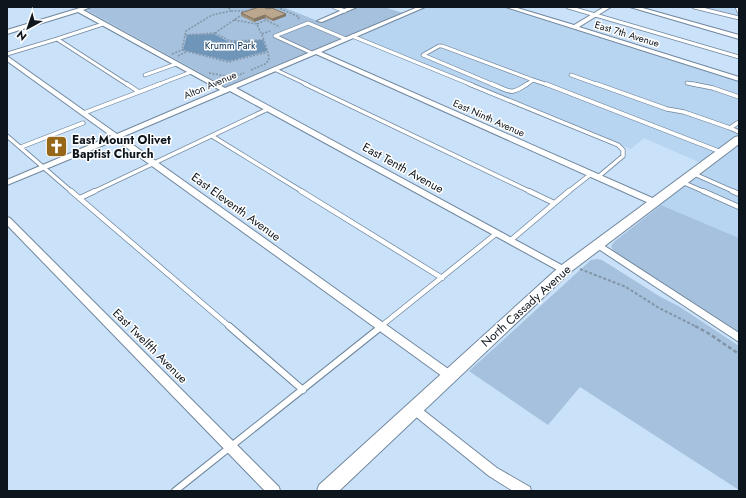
<svg xmlns="http://www.w3.org/2000/svg" width="746" height="498" viewBox="0 0 746 498" font-family="Jost,sans-serif">
	<rect width="100%" height="100%" fill="#c9e1f9"/>
	<path fill="#b7d4f0" d="M 421,7 L 507,7 L 739,79 L 739,238 L 654,202 L 703,164 L 644,138 L 631,149 L 351,35 Z
		M 693,7 L 739,7 L 739,17 Z"/>
	<path fill="#a5c1dd" d="M 81,7 L 283,7 L 320,22 L 358,7 L 384,7 L 403,13 L 226,87 Z
		M 661,205 L 739,238 L 739,334 L 614,252 L 611,246 L 615,241 Z
		M 597,259 L 602,260 L 659,296 L 680,307 L 739,346 L 739,490 L 580,387 L 548,425 L 469,371 L 591,260 Z"/>
	<path fill="#6f96b9" d="M 214,34 L 229,42 L 263,40 L 267,51 L 229,61 L 183,50 L 187,35 Z"/>
	<g fill="none" stroke-linecap="round" stroke-linejoin="round">
		<defs>
			<path id="lane-far3" d="M 334,7 L 345,11
				M 568,7 L 739,57
				M 694,7 L 739,18
				M 737,7 L 739,12
				M 352,36 L 472,85
				M 57,39 L 103,24
				M 312,53 L 275,36 L 308,23 L 346,39
				M 7,54 L 57,39 L 128,85
				M 274,69 L 308,85
				M 145,75 L 176,64
				M 571,75 L 599,85
				M 533,80 L 548,85
				M 687,83 L 698,85
				M 157,85 L 191,72
				M 494,85 L 423,55 L 439,46 L 442,46 L 533,80
				M 526,85 L 533,80"/>
			<path id="lane-far2" d="M 305,84 L 531,192
				M 469,84 L 618,145 L 623,150 L 623,156 L 598,177
				M 492,84 C 510,91 510,96 527,84
				M 546,84 L 721,152
				M 597,84 L 667,109 L 684,112 L 730,128
				M 693,84 L 713,88 L 739,97
				M 139,92 L 160,84
				M 84,113 L 139,92 L 127,84
				M 739,122 L 730,128 L 739,132
				M 7,136 L 72,192
				M 212,136 L 303,192
				M 21,147 L 83,123
				M 692,173 L 735,192
				M 682,182 L 705,192
				M 93,192 L 268,109
				M 568,192 L 591,174"/>
			<path id="lane-far1" d="M 71,191 L 230,327
				M 301,191 L 442,278
				M 529,191 L 554,203
				M 703,191 L 739,207
				M 732,191 L 739,194
				M 80,198 L 95,191
				M 511,240 L 569,191
				M 380,327 L 497,233"/>
			<path id="lane" d="M 229,326 L 303,390
				M 175,491 L 382,326"/>
			<path id="street" d="M 83,7 L 91,7 L 83,10 L 225,88 L 418,7 L 425,7 L 321,52 L 657,200 L 658,202 L 654,205 L 651,204 L 316,54 L 236,88 L 567,268 L 569,270 L 567,272 L 561,272 L 230,91 L 122,137 L 454,373 L 456,376 L 454,379 L 450,381 L 446,379 L 116,140 L 7,185 L 7,180 L 111,136 L 7,61 L 7,56 L 117,134 L 220,90 L 78,12 L 7,34 L 7,30 Z
				M 349,7 L 357,7 L 322,22 L 317,21 Z
				M 506,7 L 514,7 L 574,25 L 604,7 L 611,7 L 579,27 L 739,77 L 739,81 Z
				M 630,7 L 639,7 L 739,35 L 739,39 Z
				M 7,217 L 10,218 L 279,487 L 280,491 L 265,491 L 7,225 Z
				M 597,241 L 739,333 L 739,342 L 594,246 L 593,244 L 594,242 Z
				M 414,404 L 418,406 L 497,468 L 530,487 L 531,491 L 513,491 L 489,476 L 410,412 L 408,409 L 410,406 Z"/>
			<path id="secondary" d="M 739,136 L 739,144 L 569,273 L 339,491 L 317,491 L 319,485 L 559,267 L 735,137 Z"/>
		</defs>
		<use href="#lane-far3" stroke="#71879d" stroke-width="4.5"/>
		<use href="#lane-far2" stroke="#71879d" stroke-width="5"/>
		<use href="#lane-far1" stroke="#71879d" stroke-width="6"/>
		<use href="#lane" stroke="#71879d" stroke-width="8"/>
		<use href="#street" stroke="#71879d" stroke-width="2"/>
		<use href="#secondary" stroke="#71879d" stroke-width="2"/>
		<path stroke="#8294a6" stroke-width="1.5" stroke-dasharray="2 1.5" stroke-linecap="butt" d="M 248,7 L 254,10
			M 277,7 L 299,17 L 298,20
			M 231,11 L 250,11
			M 265,18 L 266,20 L 280,27
			M 234,20 L 257,24 L 264,40
			M 257,24 L 266,20
			M 215,33 L 243,14
			M 215,33 L 230,41 L 264,40 L 268,52 L 228,62 L 182,50 L 185,35 Z
			M 262,34 L 270,31
			M 185,35 L 186,31 L 212,15 L 231,11 L 228,7
			M 172,54 L 182,50
			M 178,56 L 186,52
			M 251,70 L 265,64 L 269,60 L 268,52
			M 209,73 L 232,77 L 244,73"/>
		<path stroke="#8294a6" stroke-width="2" stroke-dasharray="3 2" stroke-linecap="butt" d="M 580,269 L 626,287 L 659,308 L 697,327"/>
		<path stroke="#8294a6" stroke-width="2.5" stroke-dasharray="4 2.5" stroke-linecap="butt" d="M 695,326 L 708,333 L 739,354"/>
		<use href="#lane-far3" stroke="#fff" stroke-width="3"/>
		<use href="#lane-far2" stroke="#fff" stroke-width="3.5"/>
		<use href="#lane-far1" stroke="#fff" stroke-width="4.5"/>
		<use href="#lane" stroke="#fff" stroke-width="6"/>
		<use href="#street" fill="#fff" fill-rule="evenodd"/>
		<use href="#secondary" fill="#fff" fill-rule="evenodd"/>
	</g>
	<path fill="#a0907a" d="M 241,13 L 286,14 L 286,16 L 273,21 L 265,18 L 254,22 L 241,16 Z"/>
	<path fill="#827563" d="M 286,14 L 286,16 L 273,21 L 272,19 Z
		M 265,15 L 265,18 L 254,22 L 254,19 Z"/>
	<path fill="#baa78e" stroke="#827563" d="M 259,7 L 263,7 L 268,9 L 272,8 L 286,14 L 272,19 L 265,15 L 254,19 L 241,13 Z"/>
	<defs>
		<symbol id="church-square" viewBox="-11 -11 22 22"><rect x="-9" y="-9" width="18" height="18" rx="4" fill="#976719" stroke="#fff"/><path d="M-1.2-6h2.4v3.5h3.3v2.4h-3.3V6h-2.4V-.1h-3.3v-2.4h3.3Z" fill="#fff"/></symbol>
	</defs>
	<g fill-rule="evenodd">
		<use href="#church-square" x="44" y="134" width="25" height="25"/>
	</g>
	<g text-anchor="middle" dominant-baseline="central" stroke-width="3" stroke-linejoin="round" paint-order="stroke">
		<g font-size="10" fill="#0d151d" stroke="#fff">
			<text transform="translate(627 34) rotate(17)">East 7th Avenue</text>
			<text transform="translate(210 85) rotate(-23)">Alton Avenue</text>
			<text transform="translate(489 118) rotate(24)">East Ninth Avenue</text>
		</g>
		<g font-size="10" fill="#002b4e" stroke="#fff">
			<text x="230" y="45">Krumm Park</text>
		</g>
		<g font-size="12" font-weight="bold" fill="#0d151d" stroke="#fff" text-anchor="start">
			<text x="72" y="140">East Mount Olivet<tspan x="72" dy="14">Baptist Church</tspan></text>
		</g>
		<g font-size="12" fill="#0d151d" stroke="#fff">
			<text transform="translate(403 168) rotate(29)">East Tenth Avenue</text>
			<text transform="translate(236 207) rotate(36)">East Eleventh Avenue</text>
			<text transform="translate(526 306) rotate(-42)">North Cassady Avenue</text>
			<text transform="translate(150 346) rotate(45)">East Twelfth Avenue</text>
		</g>
	</g>
	<rect width="746" height="498" fill="none" stroke="#0d151d" stroke-width="16"/>
	<g transform="translate(28 28) rotate(220)" stroke="#ffffff" stroke-width="3" paint-order="stroke">
	<path d="M0-3L7 15L0 10L-7 15Z" fill="#0d151d"/>
	<text y="-6" font-size="11" font-weight="bold" text-anchor="middle" fill="#0d151d">N</text>
	</g>
</svg>
